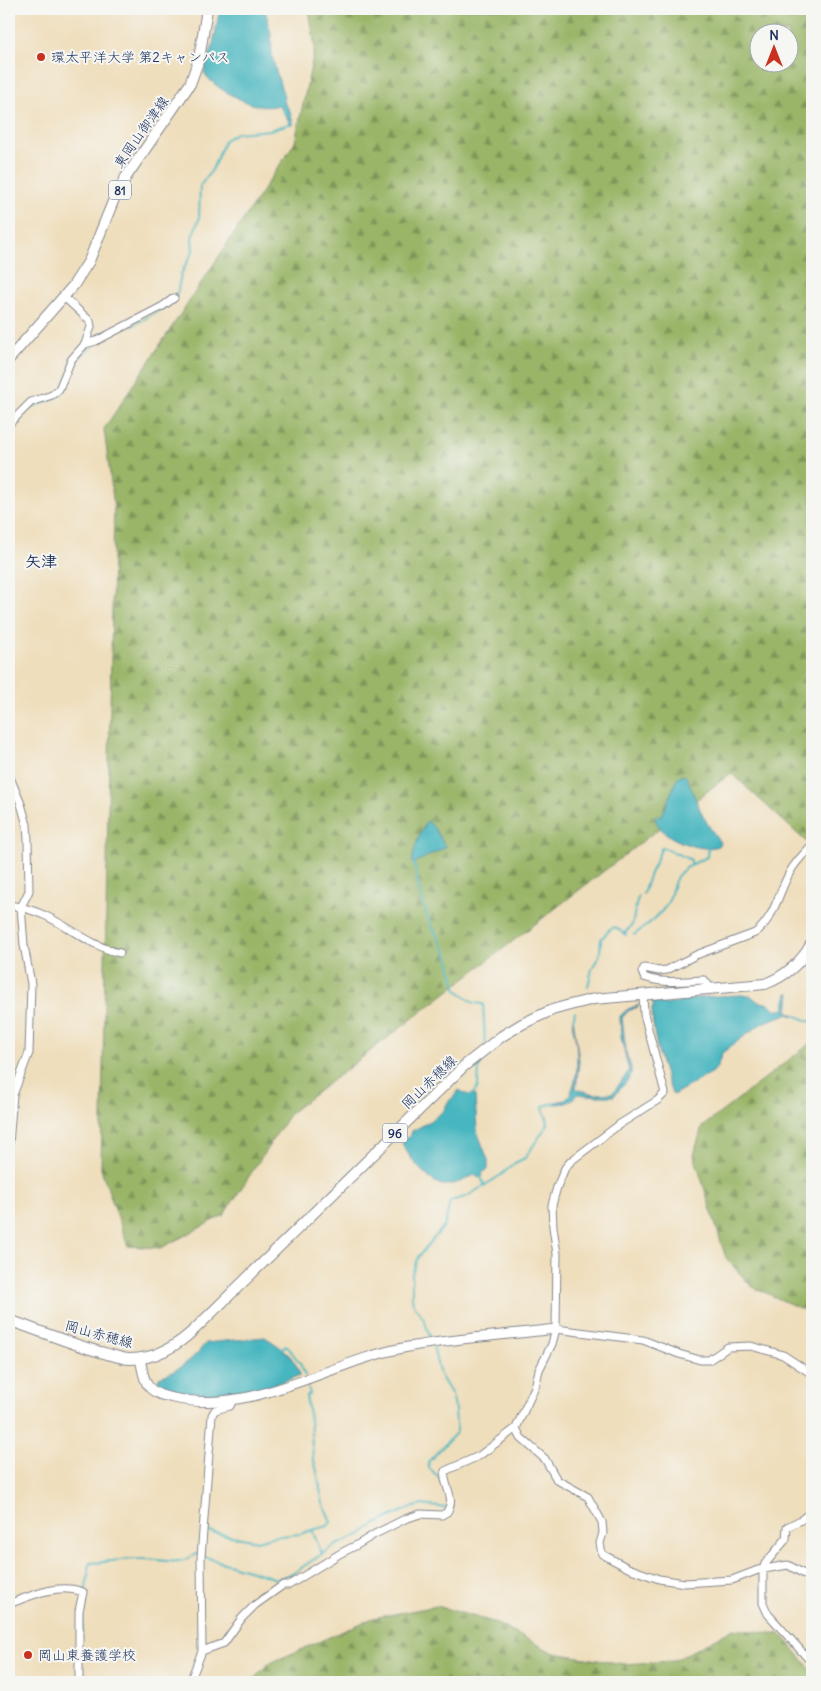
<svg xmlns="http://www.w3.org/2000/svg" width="821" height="1691" viewBox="0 0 821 1691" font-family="Delius,'Klee One',sans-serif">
	<defs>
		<pattern id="forest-firs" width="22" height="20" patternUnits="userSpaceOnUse" patternTransform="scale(1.25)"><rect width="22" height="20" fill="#9ab567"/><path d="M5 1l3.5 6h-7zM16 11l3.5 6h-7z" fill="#7d9458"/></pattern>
	</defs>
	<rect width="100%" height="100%" fill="#f6f6f2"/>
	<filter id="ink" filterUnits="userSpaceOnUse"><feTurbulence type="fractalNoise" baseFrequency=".02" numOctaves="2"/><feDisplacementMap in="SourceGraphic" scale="10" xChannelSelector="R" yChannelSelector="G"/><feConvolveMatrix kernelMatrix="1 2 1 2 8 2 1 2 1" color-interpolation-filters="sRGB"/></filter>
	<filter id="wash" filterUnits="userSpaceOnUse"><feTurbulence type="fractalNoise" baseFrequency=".0096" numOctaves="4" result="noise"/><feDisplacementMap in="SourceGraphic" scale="20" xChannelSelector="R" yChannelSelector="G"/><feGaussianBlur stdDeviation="1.12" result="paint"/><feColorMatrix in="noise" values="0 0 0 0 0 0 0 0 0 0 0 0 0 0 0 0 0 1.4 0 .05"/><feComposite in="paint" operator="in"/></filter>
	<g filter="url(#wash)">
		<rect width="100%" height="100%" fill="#efdebc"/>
		<path fill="url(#forest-firs)" stroke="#5a7262" fill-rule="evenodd" d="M 309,9 L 812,9 L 812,847 L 731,773 L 290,1113 L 224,1215 L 161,1248 L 128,1246 L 101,1169 L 114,506 L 104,429 L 295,142 L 315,47 ZM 758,32 L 788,32 L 788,62 L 758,62 Z
			M 812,1042 L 812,1314 L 751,1286 L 726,1258 L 694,1155 L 702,1127 Z
			M 437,1606 L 493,1622 L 554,1653 L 623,1664 L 673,1661 L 734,1629 L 781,1634 L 812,1671 L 812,1682 L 251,1682 L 268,1664 L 373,1618 Z"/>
		<path fill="#47b6c0" stroke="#31728f" d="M 220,9 L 265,9 L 271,35 L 272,56 L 275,68 L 284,97 L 284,102 L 290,111 L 293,124 L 291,125 L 279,105 C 272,107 266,107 259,106 C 244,103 210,86 204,72 L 213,44 Z
			M 680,775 L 684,775 L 687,778 C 693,793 699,809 707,823 C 711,830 717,837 720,843 L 718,846 C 714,847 710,848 706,848 C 690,848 656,835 655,816 L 661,816 L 663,813 L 676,781 Z
			M 428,821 C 436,829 440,839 446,847 L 416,862 L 415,865 L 412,863 C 414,848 419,835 426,822 Z
			M 788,993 L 790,993 L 788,1012 L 800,1017 L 787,1014 L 762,1023 L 722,1053 L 717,1067 L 713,1072 L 673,1095 C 662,1073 652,1033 652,1008 L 654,1008 L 652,1002 L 665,1001 L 666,1005 C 693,997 721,995 750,995 L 757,1001 L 769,1004 L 776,1010 L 784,1010 Z
			M 639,1005 L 638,1007 L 628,1011 L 622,1018 L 626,1053 L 631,1067 L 631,1074 L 628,1080 L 614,1096 L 597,1096 L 577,1094 C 569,1104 567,1103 555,1104 L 555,1102 L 566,1100 C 578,1086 578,1060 576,1042 C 575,1034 571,1025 573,1018 L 579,1061 L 576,1089 L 595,1094 L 613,1093 L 629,1071 L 621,1037 L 620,1016 L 628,1009 Z
			M 459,1090 L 468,1095 L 473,1094 L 475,1096 L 477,1131 L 488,1160 L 488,1169 L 482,1173 L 483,1176 L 478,1178 L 476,1174 C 467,1179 454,1186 443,1185 C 427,1182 406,1154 401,1140 C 407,1138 411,1137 412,1131 C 423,1126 432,1120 442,1112 C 445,1110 446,1105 448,1102 C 452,1098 456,1095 459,1090 Z
			M 265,1337 C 282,1348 294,1355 300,1375 C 250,1395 214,1399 161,1387 L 158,1384 L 159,1377 C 179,1371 193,1359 206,1343 Z"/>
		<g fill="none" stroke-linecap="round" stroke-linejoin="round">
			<path stroke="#47b6c0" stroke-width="2" d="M 175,298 L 178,290 L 181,274 L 193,251 L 192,237 L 199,219 L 200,186 L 212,170 L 225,140 L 236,133 L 270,130 L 292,123
				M 132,326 L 169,305
				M 26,412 C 36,402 51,403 61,394 C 66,388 67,379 70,372 C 75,359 84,351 96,344
				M 414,864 L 421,897 L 429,921 L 447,953 L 457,990 L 474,1003 L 483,1004 L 485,1043
				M 643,894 L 649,876 L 662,847 L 691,860 L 691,866
				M 624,934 L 632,925 L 638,896
				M 634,935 C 646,925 660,917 668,902 C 672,894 673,879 680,873 C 687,866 698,861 707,857 L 708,848
				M 588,986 L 592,969 L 600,954 L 601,939 L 610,929 L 615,927 L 626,935
				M 796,1016 L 812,1022
				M 573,1020 L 575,1012
				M 472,1096 L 478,1087 L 479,1068 L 484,1056
				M 480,1175 L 485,1186
				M 431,1340 L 424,1319 L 415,1307 L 412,1299 L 412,1273 L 418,1257 L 445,1225 L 450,1201 L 466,1197 L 501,1175 L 515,1163 L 525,1158 L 548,1124 C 548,1117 543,1113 543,1106 L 555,1103
				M 433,1346 L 440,1375 L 452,1395 L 454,1402 L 457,1431 L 455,1434 L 428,1462 L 429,1468 L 443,1481
				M 281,1349 L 286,1345 L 300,1363 L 305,1376
				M 307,1383 L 310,1394 L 306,1396 L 310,1420 L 313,1458 L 317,1471 L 322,1500 L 331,1522 L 328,1526 L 312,1530 L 322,1554
				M 206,1531 L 257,1541 L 271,1537 L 300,1534 L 312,1530
				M 203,1556 C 229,1566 258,1571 284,1582
				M 278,1579 L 295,1572 L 334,1546 L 360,1535 L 374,1525 L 405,1510 L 421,1505 L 447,1508
				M 82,1635 L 83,1608 L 90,1563 C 106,1562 123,1559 140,1559 C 162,1558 175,1568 196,1554 L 198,1555"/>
		</g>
	</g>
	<g filter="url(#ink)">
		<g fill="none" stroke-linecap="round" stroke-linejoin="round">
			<defs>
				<path id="minor" d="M 64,297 L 90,321 L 91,327 L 85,344
					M 9,424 L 31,402 L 52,395 L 59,389 L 71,360 L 85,344 L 96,341 L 119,329 L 163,306 L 174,298
					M 9,733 L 9,775 L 21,804 L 27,825 L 28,840 L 29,891 L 21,907 L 24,945 L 31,984 L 29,1053 L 13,1095 L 9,1144
					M 9,905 C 22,907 35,911 46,916 C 71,928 93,947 120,953
					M 711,988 L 704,980 C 684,981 662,984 644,977 L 642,972 L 644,968 L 659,971 L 667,970 L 696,955 L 755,933 C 775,918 778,893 790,872 C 796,861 804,854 812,845
					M 556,1329 L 643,1340 L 679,1354 L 700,1360 L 709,1360 L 728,1347 L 751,1346 L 783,1355 L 812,1374
					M 516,1428 L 521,1438 L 545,1459 L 557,1480 L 588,1497 L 602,1522 L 603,1533 L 600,1543 L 602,1554 L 628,1568 L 659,1579 L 685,1583 L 732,1580 L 758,1570 L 788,1565 L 804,1574 L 812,1574
					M 812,1511 L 801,1520 L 787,1527 L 786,1539 L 765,1564 L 763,1569 L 763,1603 L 768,1614 L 812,1663
					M 9,1604 C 32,1595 58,1583 83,1592 L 79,1611 L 79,1682
					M 202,1651 L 224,1643 L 242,1618 L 255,1605 L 283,1585 L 289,1585 L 341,1553 L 357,1545 L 375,1534 L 405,1519 L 420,1514 L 442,1515 L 447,1512 C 457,1497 442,1485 445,1471 L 479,1456 L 516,1428 L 535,1387 L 539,1370 L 552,1344 L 556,1329 L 557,1254 L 553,1227 L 552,1205 L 557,1187 L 565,1168 L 571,1161 L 620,1124 L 658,1100 L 665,1093 L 644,1014 L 643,994
					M 190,1682 L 202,1651 L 201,1557 L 212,1415 L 215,1410 L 230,1406 L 233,1400"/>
				<path id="tertiary" d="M 140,1358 C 142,1367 143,1380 149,1387 C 155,1394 164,1396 173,1398 C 256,1416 329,1361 408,1347 C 457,1338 507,1335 556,1329"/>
				<path id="primary" d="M 9,359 L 73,286 L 89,261 L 114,199 L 126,177 L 190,84 L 199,59 L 207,9
					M 9,1320 C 39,1331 69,1343 100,1352 C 110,1354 120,1359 130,1359 C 157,1359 180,1344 198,1326 L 464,1066 L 502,1036 L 522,1024 L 552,1010 L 570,1005 L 594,999 L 765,984 C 786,976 801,963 812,943"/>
			</defs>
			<use href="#minor" stroke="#85868d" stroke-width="9"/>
			<use href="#tertiary" stroke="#85868d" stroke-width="11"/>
			<use href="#primary" stroke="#85868d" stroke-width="12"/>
			<use href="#minor" stroke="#fff" stroke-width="7"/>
			<use href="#tertiary" stroke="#fff" stroke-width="9"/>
			<use href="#primary" stroke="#fff" stroke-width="10"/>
		</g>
	</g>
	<g fill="#c8321e" stroke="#f6f6f2" stroke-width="2">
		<circle cx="41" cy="57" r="5"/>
		<circle cx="28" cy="1655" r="5"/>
	</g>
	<g text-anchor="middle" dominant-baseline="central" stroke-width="4" stroke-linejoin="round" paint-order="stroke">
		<g fill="#f6f6f2" stroke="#5d6b8a" stroke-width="1">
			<rect x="109" y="180.5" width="22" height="19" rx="4"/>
			<rect x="382.5" y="1123.5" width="25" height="19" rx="4"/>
		</g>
		<g font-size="12" font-weight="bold" fill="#1b2f5e">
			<text x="120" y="190">81</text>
			<text x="395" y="1133">96</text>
		</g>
		<g font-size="14" fill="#1b2f5e" stroke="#f6f6f2" text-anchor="start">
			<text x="51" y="57">環太平洋大学 第2キャンパス</text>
			<text x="38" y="1655">岡山東養護学校</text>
		</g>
		<g font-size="14" fill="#1b2f5e" stroke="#f6f6f2">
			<text transform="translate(141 132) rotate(-55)">東岡山御津線</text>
			<text transform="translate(429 1082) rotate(-44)">岡山赤穂線</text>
			<text transform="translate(99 1334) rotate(15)">岡山赤穂線</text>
		</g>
		<g font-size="16" font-weight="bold" fill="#1b2f5e" stroke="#f6f6f2">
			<text x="41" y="561">矢津</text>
		</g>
	</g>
	<rect width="821" height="1691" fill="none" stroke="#f6f6f2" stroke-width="30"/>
	<g transform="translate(774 48)"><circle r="24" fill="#f6f6f2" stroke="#9ea6b7"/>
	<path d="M0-4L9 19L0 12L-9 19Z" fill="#c8321e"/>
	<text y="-8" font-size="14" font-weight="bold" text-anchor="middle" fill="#1b2f5e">N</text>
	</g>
</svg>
